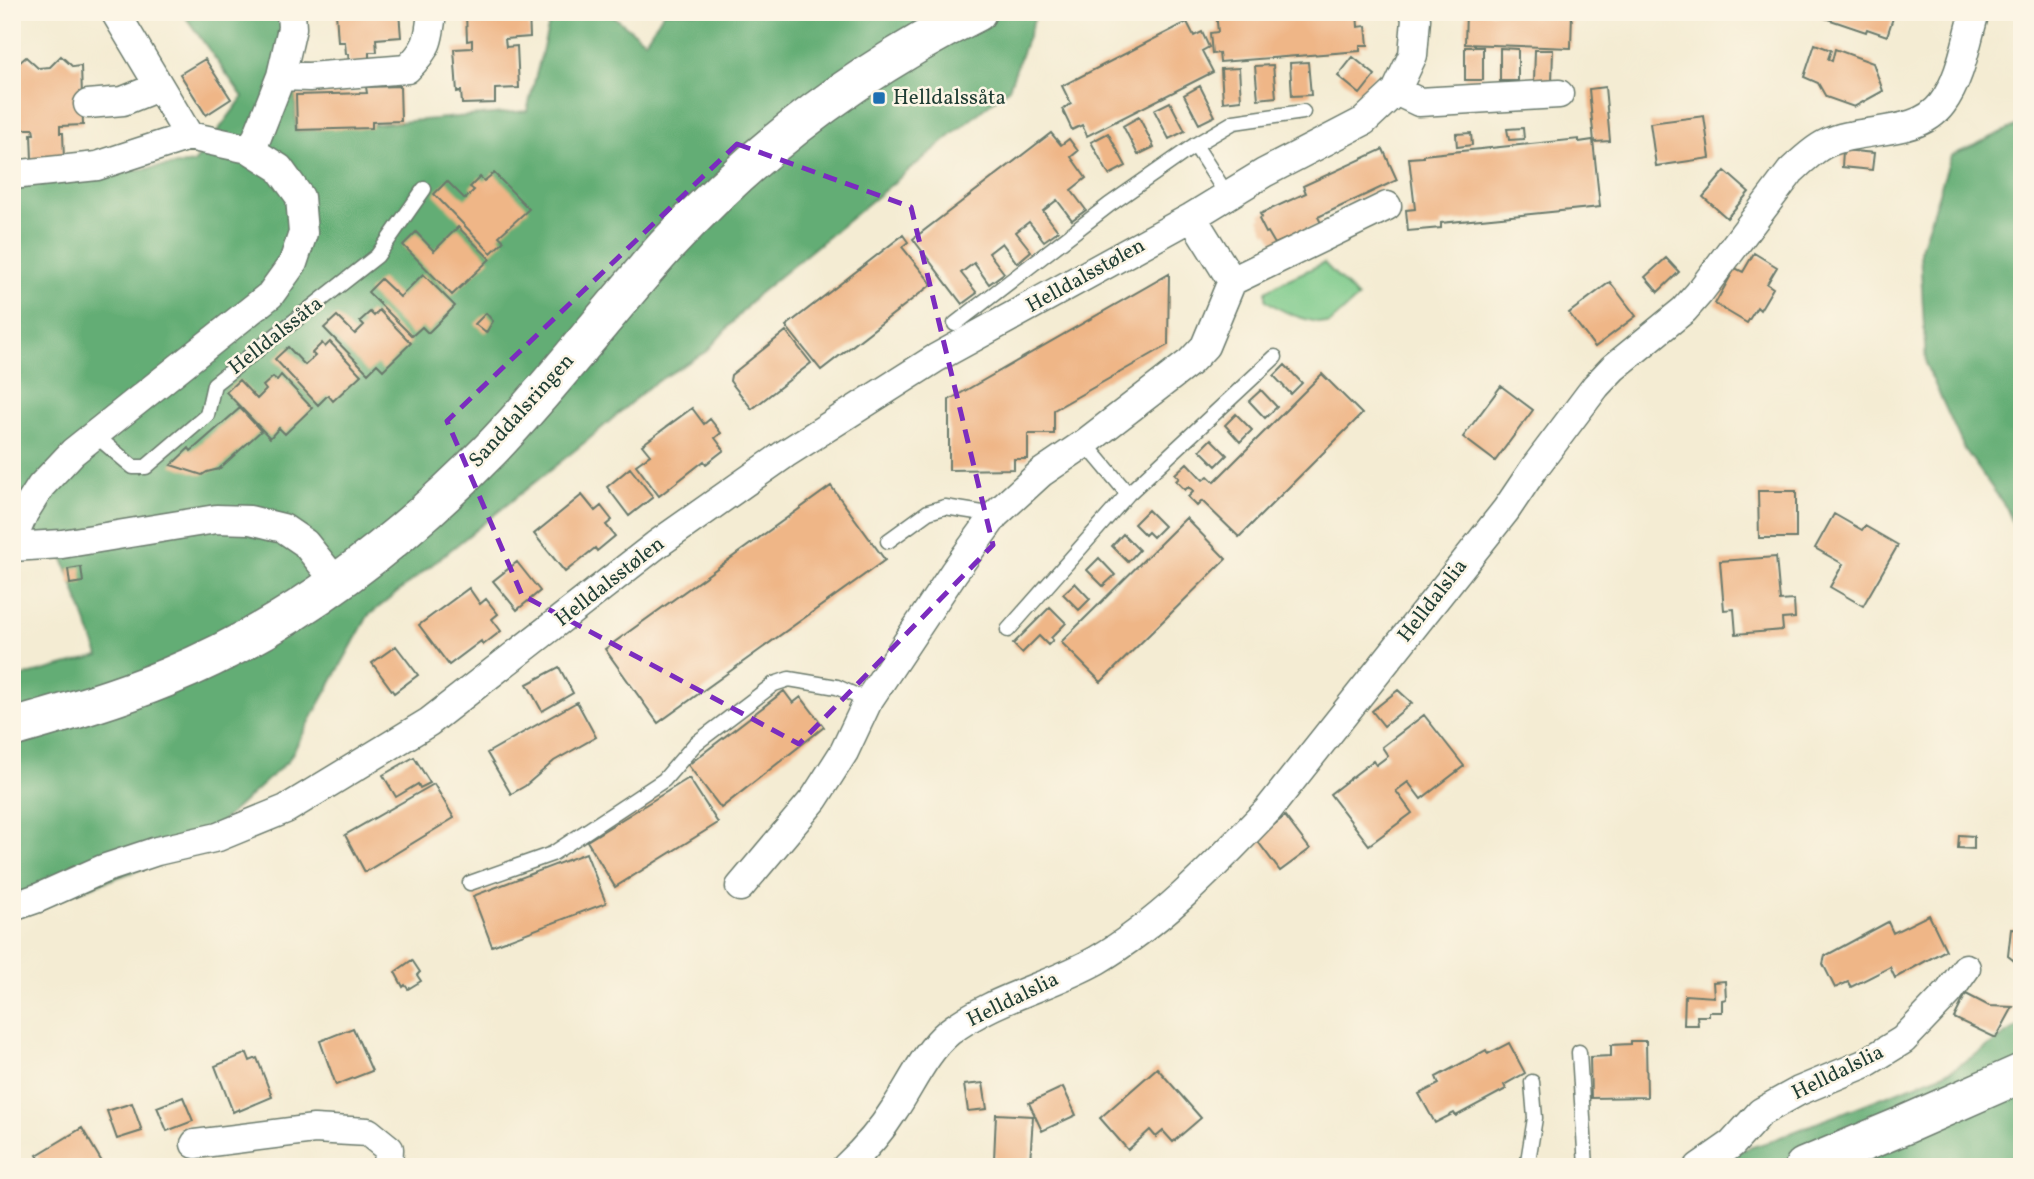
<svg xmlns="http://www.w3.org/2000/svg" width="2034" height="1179" viewBox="0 0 2034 1179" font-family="Vollkorn,serif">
	<rect width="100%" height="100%" fill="#fcf5e5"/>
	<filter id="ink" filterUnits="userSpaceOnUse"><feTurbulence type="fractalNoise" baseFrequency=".0143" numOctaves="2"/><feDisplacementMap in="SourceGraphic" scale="14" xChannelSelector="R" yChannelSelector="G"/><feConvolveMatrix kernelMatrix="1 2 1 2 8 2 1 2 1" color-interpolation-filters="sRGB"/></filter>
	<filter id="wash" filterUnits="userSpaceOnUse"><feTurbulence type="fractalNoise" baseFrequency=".00686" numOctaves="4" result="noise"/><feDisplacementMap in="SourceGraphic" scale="28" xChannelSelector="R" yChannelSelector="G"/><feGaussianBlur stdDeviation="1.57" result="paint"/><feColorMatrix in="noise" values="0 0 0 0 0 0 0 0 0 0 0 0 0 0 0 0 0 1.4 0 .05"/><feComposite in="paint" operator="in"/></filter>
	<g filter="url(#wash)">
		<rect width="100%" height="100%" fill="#f4ecd3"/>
		<path fill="#7ac989" stroke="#4c835e" stroke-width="2" d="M 1324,263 L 1358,298 L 1329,324 C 1307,321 1284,314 1266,300 L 1266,291 L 1282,282 Z"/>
		<path fill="#63ad75" stroke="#417554" stroke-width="2" d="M 182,12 L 295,12 L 296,131 L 527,111 L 552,12 L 608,12 L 645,41 L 664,12 L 1037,12 L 1009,88 L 757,295 L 707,351 L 650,386 L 589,439 L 368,616 L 288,761 L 187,853 L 32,907 L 12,918 L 12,679 L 99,656 L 62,556 L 12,557 L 12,185 L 194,163 L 243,97 Z
			M 2022,123 L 2022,546 L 2007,509 L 1964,448 L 1926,365 L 1920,251 L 1951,156 Z
			M 2022,1024 L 2022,1167 L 1687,1167 L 1765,1143 L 1952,1070 Z"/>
		<g id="blocks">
			<path fill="#efb687" d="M 336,12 L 399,12 L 401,37 L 376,39 L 377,52 L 369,52 L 369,61 L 349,63 L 348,54 L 346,54 L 345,42 L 338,42 Z
				M 466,12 L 529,12 L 530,37 L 505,39 L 506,47 L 517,46 L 519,88 L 495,89 L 495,103 L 462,104 L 461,91 L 457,92 L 454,49 L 472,48 L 472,40 L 467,41 Z
				M 1216,12 L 1357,12 L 1358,27 L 1366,26 L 1368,45 L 1360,45 L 1360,51 L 1220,62 L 1219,53 L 1212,54 L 1210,33 L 1218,32 Z
				M 1466,12 L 1572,12 L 1571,48 L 1465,44 Z
				M 1895,12 L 1887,36 L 1867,29 L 1866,32 L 1810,13 Z
				M 1187,22 L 1194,36 L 1202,32 L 1209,47 L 1202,51 L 1213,72 L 1087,136 L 1082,125 L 1072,130 L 1062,109 L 1071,104 L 1062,86 Z
				M 1815,44 L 1831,50 L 1828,59 L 1832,61 L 1835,49 L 1873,63 L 1883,91 L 1854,107 L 1826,97 L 1818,83 L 1804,77 Z
				M 1465,47 L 1483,47 L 1483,80 L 1465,80 Z
				M 1500,48 L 1518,49 L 1518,81 L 1500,81 Z
				M 1535,50 L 1553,50 L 1552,83 L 1534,82 Z
				M 61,56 L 73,67 L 81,66 L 83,125 L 60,126 L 60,133 L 63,133 L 64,159 L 32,160 L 31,134 L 34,134 L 33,129 L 12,129 L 12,69 L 26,57 L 38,68 L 50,67 Z
				M 1353,57 L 1375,75 L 1360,94 L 1338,76 Z
				M 205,59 L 231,99 L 206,115 L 180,74 Z
				M 1308,62 L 1311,95 L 1292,96 L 1290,63 Z
				M 1273,65 L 1276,97 L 1258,99 L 1255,66 Z
				M 1239,68 L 1241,100 L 1223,102 L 1221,69 Z
				M 400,86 L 401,121 L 372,122 L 372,128 L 297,130 L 296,95 L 367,93 L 366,87 Z
				M 1200,86 L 1215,116 L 1199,124 L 1184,95 Z
				M 1605,87 L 1610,141 L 1594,142 L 1589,89 Z
				M 1170,102 L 1185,131 L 1169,139 L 1154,110 Z
				M 1704,116 L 1710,158 L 1656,166 L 1650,123 Z
				M 1139,117 L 1154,147 L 1138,155 L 1123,126 Z
				M 1523,128 L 1524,139 L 1509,140 L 1507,129 Z
				M 1051,133 L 1061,145 L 1069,139 L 1078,151 L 1071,157 L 1086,178 L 1071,190 L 1086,210 L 1072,220 L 1057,200 L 1043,211 L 1058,231 L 1044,241 L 1029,222 L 1016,232 L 1031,251 L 1017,263 L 1002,243 L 989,253 L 1004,273 L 989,284 L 974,263 L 961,273 L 977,293 L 962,304 L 913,239 Z
				M 1108,133 L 1126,166 L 1109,175 L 1091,142 Z
				M 1471,133 L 1472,145 L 1457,147 L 1456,134 Z
				M 1579,139 L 1579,142 L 1593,140 L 1600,207 L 1441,223 L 1441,228 L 1408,231 L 1406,210 L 1415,209 L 1409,158 L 1423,157 L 1423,155 Z
				M 1383,149 L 1397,180 L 1318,217 L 1321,223 L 1275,244 L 1268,232 L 1266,233 L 1259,219 L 1262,217 L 1260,214 L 1306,193 L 1303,186 Z
				M 1843,150 L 1874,153 L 1872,170 L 1842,167 Z
				M 1725,171 L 1749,192 L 1727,218 L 1703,197 Z
				M 494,173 L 529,209 L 499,236 L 504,241 L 491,253 L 434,194 L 447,181 L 465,199 L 474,190 L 470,187 L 480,177 L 484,181 Z
				M 458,227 L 490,259 L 452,295 L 403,245 L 416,232 L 434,251 Z
				M 903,235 L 908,242 L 902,247 L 932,284 L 821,370 L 786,326 Z
				M 1754,253 L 1777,267 L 1767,284 L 1773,288 L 1760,310 L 1757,307 L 1747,323 L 1715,304 L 1735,268 L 1743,272 Z
				M 1666,258 L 1679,272 L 1658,292 L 1645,277 Z
				M 423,274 L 455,306 L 428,333 L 422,327 L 412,336 L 368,292 L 381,279 L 400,297 Z
				M 1169,274 L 1168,345 L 1054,410 L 1054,434 L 1028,434 L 1028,459 L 1014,459 L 1014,469 L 949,470 L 949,400 Z
				M 1610,282 L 1636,316 L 1595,347 L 1569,313 Z
				M 379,310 L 411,343 L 383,370 L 377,364 L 368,373 L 324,328 L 337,316 L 355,334 L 364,325 L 360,321 L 370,312 L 374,316 Z
				M 486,313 L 493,321 L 486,333 L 475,324 Z
				M 786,331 L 811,363 L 752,409 L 730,381 L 731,375 Z
				M 330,342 L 361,375 L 333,401 L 328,395 L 318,405 L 275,359 L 288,347 L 305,365 L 315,356 L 312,353 L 322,343 L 325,347 Z
				M 1285,365 L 1302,383 L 1291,394 L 1274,376 Z
				M 1322,374 L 1362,414 L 1239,537 L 1202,501 L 1197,506 L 1188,497 L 1194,491 L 1188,487 L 1185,490 L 1176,481 L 1179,478 L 1175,474 L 1187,463 L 1203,480 L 1208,476 L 1214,482 Z
				M 281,375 L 312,408 L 285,434 L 279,428 L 270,438 L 226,392 L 239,380 L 257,399 L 266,390 L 263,386 L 273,377 L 277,380 Z
				M 1501,386 L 1533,410 L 1495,461 L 1463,437 Z
				M 1261,390 L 1277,407 L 1265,418 L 1249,401 Z
				M 240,408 L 261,431 L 219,469 L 207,472 L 202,475 L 171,465 L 189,448 L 191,451 Z
				M 692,408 L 704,424 L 710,419 L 721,433 L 715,438 L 724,450 L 706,464 L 704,461 L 659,496 L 636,465 L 650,455 L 642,445 Z
				M 1236,414 L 1252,430 L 1240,442 L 1225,425 Z
				M 1211,439 L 1227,455 L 1216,466 L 1200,450 Z
				M 630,468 L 653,497 L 629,516 L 607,487 Z
				M 831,486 L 885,560 L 658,723 L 605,649 Z
				M 1758,491 L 1796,491 L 1796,538 L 1759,538 Z
				M 582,495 L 595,511 L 601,506 L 612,520 L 606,525 L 615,536 L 597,551 L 595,548 L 565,572 L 534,534 Z
				M 1148,510 L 1164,526 L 1153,537 L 1148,532 L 1145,535 L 1134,524 Z
				M 1834,514 L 1862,530 L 1865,526 L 1898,545 L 1863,606 L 1830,587 L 1843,564 L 1815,548 Z
				M 1186,518 L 1226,559 L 1101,682 L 1061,642 Z
				M 1123,534 L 1139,550 L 1128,562 L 1112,546 Z
				M 1776,557 L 1780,601 L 1794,600 L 1795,618 L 1782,619 L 1783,630 L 1736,634 L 1734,609 L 1724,610 L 1720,561 Z
				M 1099,558 L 1115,575 L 1103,586 L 1087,570 Z
				M 517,562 L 540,591 L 517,610 L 493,581 Z
				M 81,567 L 83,582 L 70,584 L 68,569 Z
				M 1075,583 L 1090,599 L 1079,610 L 1063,594 Z
				M 469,588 L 480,604 L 486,599 L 498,614 L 492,619 L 501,631 L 483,645 L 481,641 L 449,665 L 419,625 Z
				M 1050,607 L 1066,623 L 1051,638 L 1053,640 L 1048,645 L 1039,636 L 1022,653 L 1013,644 Z
				M 396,646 L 418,675 L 394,693 L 372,663 Z
				M 559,667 L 573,693 L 542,711 L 527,684 Z
				M 1398,690 L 1412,703 L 1384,726 L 1372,711 Z
				M 784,691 L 793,703 L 801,697 L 824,727 L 721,808 L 688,765 Z
				M 577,702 L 596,737 L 554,761 L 525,786 L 511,794 L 487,753 Z
				M 1424,715 L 1464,766 L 1421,799 L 1408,782 L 1396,791 L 1412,813 L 1369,845 L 1330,794 L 1373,761 L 1376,765 L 1388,756 L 1382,747 Z
				M 414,757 L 430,783 L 420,788 L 418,784 L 396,797 L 383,775 Z
				M 689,778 L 718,823 L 615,887 L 587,841 Z
				M 434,784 L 454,818 L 365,872 L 345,835 Z
				M 1285,816 L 1310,849 L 1280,871 L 1256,839 Z
				M 1959,835 L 1974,836 L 1974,849 L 1958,848 Z
				M 586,853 L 606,903 L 492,946 L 473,896 Z
				M 1929,915 L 1946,950 L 1895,978 L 1890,967 L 1851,987 L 1848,982 L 1835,988 L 1823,964 L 1825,956 L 1888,922 L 1893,933 Z
				M 2011,929 L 2022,930 L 2022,974 L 2017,973 L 2018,964 L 2008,956 Z
				M 412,960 L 420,972 L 417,975 L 421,981 L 408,989 L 405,985 L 403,987 L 395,972 Z
				M 1725,981 L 1726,999 L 1722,1000 L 1722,1012 L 1709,1012 L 1709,1016 L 1697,1016 L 1698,1025 L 1684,1025 L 1685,995 L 1714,997 L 1713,982 Z
				M 1966,994 L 1989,1006 L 2013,1007 L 1996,1038 L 1954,1018 Z
				M 353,1028 L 372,1071 L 336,1085 L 320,1041 Z
				M 1631,1041 L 1646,1041 L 1647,1097 L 1591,1098 L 1590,1057 L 1611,1056 L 1611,1045 L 1631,1044 Z
				M 1509,1043 L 1525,1073 L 1504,1085 L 1506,1089 L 1456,1116 L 1454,1113 L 1435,1123 L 1419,1094 L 1439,1084 L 1436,1077 L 1486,1050 L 1488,1054 Z
				M 247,1053 L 250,1061 L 257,1058 L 272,1097 L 239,1111 L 239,1109 L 233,1112 L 215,1066 Z
				M 1157,1068 L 1201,1118 L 1173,1142 L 1163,1131 L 1156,1137 L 1150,1130 L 1128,1150 L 1100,1118 Z
				M 983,1083 L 987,1109 L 968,1111 L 964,1085 Z
				M 1063,1087 L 1076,1115 L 1042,1131 L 1029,1103 Z
				M 183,1097 L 193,1121 L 167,1131 L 157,1107 Z
				M 132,1103 L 142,1131 L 117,1139 L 107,1111 Z
				M 996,1114 L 1033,1116 L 1030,1162 L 994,1160 Z
				M 82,1128 L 102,1162 L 94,1167 L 44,1167 L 37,1155 Z"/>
		</g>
	</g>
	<g filter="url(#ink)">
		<use href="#blocks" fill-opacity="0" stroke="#6a7a6c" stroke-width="2"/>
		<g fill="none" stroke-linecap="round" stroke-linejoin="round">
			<defs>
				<path id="service" d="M 1227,195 L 1195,145 L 1234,122 L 1303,112
					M 955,324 L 1109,205 L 1195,145
					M 95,435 L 133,467 L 146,467 L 207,415 L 214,384 L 377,256 L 424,189
					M 1085,443 L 1128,494
					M 888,541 L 928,512 L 945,507 L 995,515
					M 1008,630 L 1128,494 L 1275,357
					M 470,883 L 552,854 L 664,780 L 695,744 L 774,684 L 789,679 L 837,687 L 868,701
					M 1579,1052 L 1586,1167
					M 1527,1167 L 1535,1118 L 1532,1082"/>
				<path id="minor" d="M 115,12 L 189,136
					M 281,76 L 292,28 L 291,12
					M 1396,91 L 1419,102 L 1559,94
					M 88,104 L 123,101 L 158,87
					M 249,149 L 257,137 L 281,76 L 309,77 L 407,69 C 428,48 429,41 432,12
					M 12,175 L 97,166 L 189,136 L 249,149 L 279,168 L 300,197 L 303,233 L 293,263 L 270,295 L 73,452 L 41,486 L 24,513 L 12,541
					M 1232,281 L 1387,206
					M 12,547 L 62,544 L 216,519 L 250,520 L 283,528 L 305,543 L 337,583
					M 740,887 L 814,799 L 844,752 L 868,701 L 954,572 L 995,515 L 1041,473 L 1085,443 L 1190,362 L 1205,346 L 1232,281 L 1192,217
					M 12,907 L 38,898 L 103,869 L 157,851 L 218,837 L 286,809 L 429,722 L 656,545 L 785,454 L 936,358 L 1192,217 L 1264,173 L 1364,121 L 1396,91 L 1413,55 L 1416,19 L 1414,12
					M 195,1144 L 314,1129 L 368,1132 L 389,1149 L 388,1167
					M 846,1167 C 864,1150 881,1131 894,1110 C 911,1085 925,1052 949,1032 C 993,998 1049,987 1097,960 C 1163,921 1215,865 1268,810 L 1506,510 L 1535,467 L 1596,386 L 1613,368 L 1684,310 L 1699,293 L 1791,171 C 1802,161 1813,150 1825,144 C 1860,126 1917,138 1942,104 C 1961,79 1966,42 1975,12
					M 1699,1167 L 1732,1144 L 1761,1112 L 1799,1091 L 1864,1064 L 1903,1040 L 1949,992 L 1966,968"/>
				<path id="secondary" d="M 12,728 C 65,713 117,698 168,677 C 290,627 398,544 490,450 C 552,386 606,313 666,246 C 755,150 860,70 977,12"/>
				<path id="primary" d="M 1804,1167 L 1902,1126 L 2022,1073"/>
			</defs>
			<use href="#service" stroke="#6a7a6c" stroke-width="17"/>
			<use href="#minor" stroke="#6a7a6c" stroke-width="31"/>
			<use href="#secondary" stroke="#6a7a6c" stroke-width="41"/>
			<use href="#primary" stroke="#6a7a6c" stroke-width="41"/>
			<use href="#service" stroke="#fff" stroke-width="14"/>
			<use href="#minor" stroke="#fff" stroke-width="28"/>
			<use href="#secondary" stroke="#fff" stroke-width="38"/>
			<use href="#primary" stroke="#fff" stroke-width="38"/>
		</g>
	</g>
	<path fill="none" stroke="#7b2cbf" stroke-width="5" stroke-dasharray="14 9" stroke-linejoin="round" d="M 737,144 L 911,207 L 993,545 L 799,744 L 522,595 L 447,421 Z"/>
	<rect fill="#1f6fb2" stroke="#fcf5e5" stroke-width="2.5" x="872" y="91" width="14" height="14" rx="3.5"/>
	<g text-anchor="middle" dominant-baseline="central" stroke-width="5" stroke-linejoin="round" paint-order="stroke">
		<g font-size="21" fill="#1f3d34" stroke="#fcf5e5" text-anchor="start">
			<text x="893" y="98">Helldalssåta</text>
		</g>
		<g font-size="21" fill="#1f3d34" stroke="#fcf5e5">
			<text transform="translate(1086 276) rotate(-29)">Helldalsstølen</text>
			<text transform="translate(276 336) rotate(-38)">Helldalssåta</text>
			<text transform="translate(522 411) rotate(-48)">Sanddalsringen</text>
			<text transform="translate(610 582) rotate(-38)">Helldalsstølen</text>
			<text transform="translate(1433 601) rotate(-52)">Helldalslia</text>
			<text transform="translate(1013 1000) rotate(-26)">Helldalslia</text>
			<text transform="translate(1838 1073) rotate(-26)">Helldalslia</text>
		</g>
	</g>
	<rect width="2034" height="1179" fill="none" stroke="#fcf5e5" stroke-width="42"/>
</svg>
